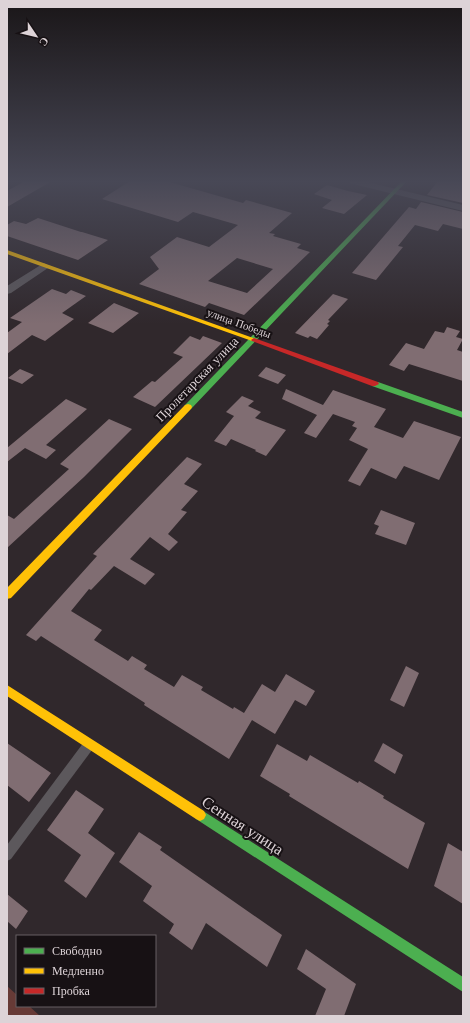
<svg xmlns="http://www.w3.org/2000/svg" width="470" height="1023" viewBox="0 0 470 1023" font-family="'Libre Baskerville',serif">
	<rect width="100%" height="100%" fill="#30282c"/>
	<path fill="#673a36" d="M 7,986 L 17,995 L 17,1006 L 29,1006 L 40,1016 L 7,1016 Z"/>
	<path fill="#806d72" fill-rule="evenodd" d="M 25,181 L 52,181 L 7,207 L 7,191 Z
		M 130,181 L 166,181 L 243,203 L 246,200 L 292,213 L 269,233 L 275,234 L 273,236 L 301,244 L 297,248 L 310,252 L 244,315 L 209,303 L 205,307 L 139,284 L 159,269 L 150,257 L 177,237 L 209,247 L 238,225 L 193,212 L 178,222 L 102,199 ZM 237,258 L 273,269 L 247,293 L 208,281 Z
		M 438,181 L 463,181 L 463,203 L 427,195 Z
		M 327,185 L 348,191 L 367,195 L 344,214 L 322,208 L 332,200 L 314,194 Z
		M 421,202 L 463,212 L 463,229 L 443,224 L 438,231 L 415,225 L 398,246 L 403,247 L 376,280 L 352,273 L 409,207 L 416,209 Z
		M 38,218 L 81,232 L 82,232 L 108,240 L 78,260 L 7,236 L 7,225 L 14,221 L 26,224 Z
		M 52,289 L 66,294 L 71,290 L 86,296 L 62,313 L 74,319 L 45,341 L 32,335 L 7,354 L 7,333 L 22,322 L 10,318 Z
		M 333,294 L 348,299 L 328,320 L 330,321 L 327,324 L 329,325 L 317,339 L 310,336 L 308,338 L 295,333 Z
		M 114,303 L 139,313 L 113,333 L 88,323 Z
		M 447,327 L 460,331 L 456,337 L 463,339 L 457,350 L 463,352 L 463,381 L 409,364 L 404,371 L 389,365 L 406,343 L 424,349 L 435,331 L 444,333 Z
		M 190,336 L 200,340 L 203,336 L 222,343 L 155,407 L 133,397 L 152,381 L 155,382 L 183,357 L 173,353 Z
		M 266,367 L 286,375 L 278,384 L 258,376 Z
		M 20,369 L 34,375 L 22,384 L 8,378 Z
		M 286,389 L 323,405 L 333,390 L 386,409 L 374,427 L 403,438 L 414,421 L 461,437 L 439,480 L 404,466 L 396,479 L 371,468 L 360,486 L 348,481 L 368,449 L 349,440 L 357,428 L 352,426 L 355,422 L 333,414 L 316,438 L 304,433 L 317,415 L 282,399 Z
		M 242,396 L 254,401 L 248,406 L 261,412 L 255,418 L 286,430 L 266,456 L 255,451 L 256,450 L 231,439 L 226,446 L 214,441 L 234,416 L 226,412 Z
		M 66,399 L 87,409 L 46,445 L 56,450 L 46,459 L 25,448 L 7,462 L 7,448 Z
		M 109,419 L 132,429 L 84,477 L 7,548 L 7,515 L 14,519 L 69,469 L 60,464 Z
		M 187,457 L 202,464 L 184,484 L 198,491 L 181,510 L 187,512 L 168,534 L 178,542 L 169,551 L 150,537 L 130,559 L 155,574 L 145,585 L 114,566 L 91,590 L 89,589 L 71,611 L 102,630 L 94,640 L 128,661 L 132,656 L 147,665 L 144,669 L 174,687 L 182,675 L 203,687 L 201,690 L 233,709 L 234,707 L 244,713 L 262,684 L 275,692 L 286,674 L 315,691 L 306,706 L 295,700 L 275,734 L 252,720 L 229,759 L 144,705 L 145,703 L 41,636 L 36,641 L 26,635 L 97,556 L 93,554 Z
		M 381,510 L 415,523 L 406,545 L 375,534 L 379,526 L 374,524 Z
		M 406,666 L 419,673 L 404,707 L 390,700 Z
		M 7,743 L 51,773 L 29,802 L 7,785 Z
		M 383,743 L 403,755 L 395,774 L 374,761 Z
		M 277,744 L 307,761 L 310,755 L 358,783 L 359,781 L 384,796 L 383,798 L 425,823 L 408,869 L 289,796 L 290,794 L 260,776 Z
		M 76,790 L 104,809 L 88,833 L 115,853 L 86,898 L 64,881 L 81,855 L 47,830 Z
		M 139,832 L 162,847 L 160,850 L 282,935 L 267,967 L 206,923 L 192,950 L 169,933 L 174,924 L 143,901 L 152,886 L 119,862 Z
		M 448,843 L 463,852 L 463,904 L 434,886 Z
		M 7,894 L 28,911 L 16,929 L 7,921 Z
		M 306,949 L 356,984 L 344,1016 L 315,1016 L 326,989 L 297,969 Z"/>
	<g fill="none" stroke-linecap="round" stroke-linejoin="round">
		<path fill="#5c585c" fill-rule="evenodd" d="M 88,741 L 92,742 L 93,746 L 92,750 L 11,859 L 7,861 L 7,845 L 84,742 Z"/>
		<path fill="#5c585c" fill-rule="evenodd" d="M 348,181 L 363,181 L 463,205 L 463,211 L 349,183 Z
			M 44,263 L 49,266 L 48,268 L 11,293 L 7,294 L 7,286 Z"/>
		<path fill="#4caf50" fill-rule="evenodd" d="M 402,181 L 407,181 L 191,409 L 185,409 L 184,407 L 185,405 Z
			M 372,382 L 378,382 L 463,412 L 463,418 L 372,386 Z
			M 200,809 L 463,977 L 463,992 L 196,819 L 194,815 L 196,811 Z"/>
		<path fill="#ffc107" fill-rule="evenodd" d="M 7,250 L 256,339 L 257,340 L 256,341 L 252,341 L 7,254 Z
			M 188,404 L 191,405 L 192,407 L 191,409 L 11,598 L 7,599 L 7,588 L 185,405 Z
			M 7,685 L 204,811 L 206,815 L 204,819 L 200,821 L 196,819 L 7,696 Z"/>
		<path fill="#c62828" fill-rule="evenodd" d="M 254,338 L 378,382 L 379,384 L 375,386 L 372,386 L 252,341 L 251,340 Z"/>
	</g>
	<linearGradient id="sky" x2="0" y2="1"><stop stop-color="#1a1618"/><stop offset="0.56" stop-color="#484856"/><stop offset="1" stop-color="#484856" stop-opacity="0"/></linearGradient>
	<rect width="470" height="324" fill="url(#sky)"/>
	<g text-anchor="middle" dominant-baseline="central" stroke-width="4" stroke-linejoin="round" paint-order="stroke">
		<g font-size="11" fill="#ddd3d7" stroke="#171114">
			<text transform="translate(239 323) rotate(20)">улица Победы</text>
		</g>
		<g font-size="13" fill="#ddd3d7" stroke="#171114">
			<text transform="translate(197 379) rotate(-46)">Пролетарская улица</text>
		</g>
		<g font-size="16" fill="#ddd3d7" stroke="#171114">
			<text transform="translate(243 825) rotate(33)">Сенная улица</text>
		</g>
	</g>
	<rect width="470" height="1023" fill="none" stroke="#ddd3d7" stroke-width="16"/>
	<rect x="16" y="935" width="140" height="72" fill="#171114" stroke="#665f62"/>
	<rect x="24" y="948" width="20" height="6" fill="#4caf50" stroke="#665f62"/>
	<text x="52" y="955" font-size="12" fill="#ddd3d7">Свободно</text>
	<rect x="24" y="968" width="20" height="6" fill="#ffc107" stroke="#665f62"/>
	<text x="52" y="975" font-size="12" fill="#ddd3d7">Медленно</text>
	<rect x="24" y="988" width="20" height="6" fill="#c62828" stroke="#665f62"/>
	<text x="52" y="995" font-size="12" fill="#ddd3d7">Пробка</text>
	<g transform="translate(36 36) rotate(125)" stroke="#171114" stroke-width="3" paint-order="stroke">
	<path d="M0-3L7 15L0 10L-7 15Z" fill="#ddd3d7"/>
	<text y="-6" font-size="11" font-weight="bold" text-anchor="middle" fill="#ddd3d7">С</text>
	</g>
</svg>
